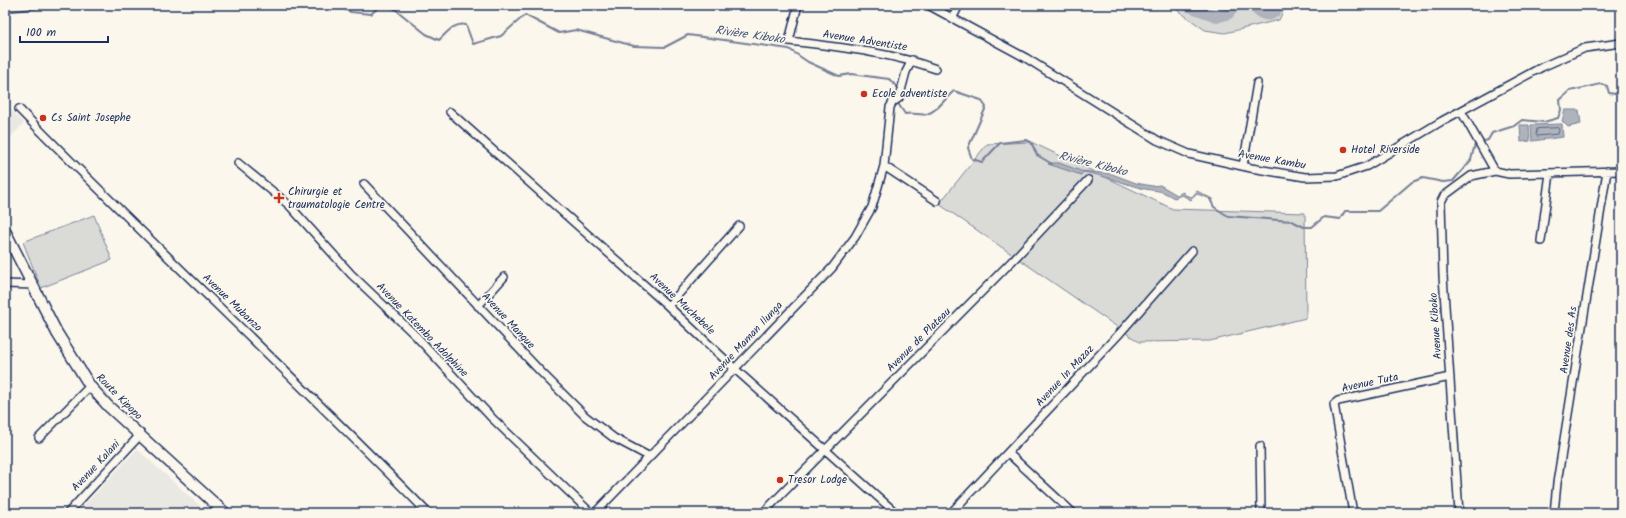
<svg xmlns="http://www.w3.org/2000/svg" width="1626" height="518" viewBox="0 0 1626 518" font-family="Kalam,sans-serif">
	<rect width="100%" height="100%" fill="#fbf7ec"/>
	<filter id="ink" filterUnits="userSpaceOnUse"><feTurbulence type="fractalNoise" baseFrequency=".025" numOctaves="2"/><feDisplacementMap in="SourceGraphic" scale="8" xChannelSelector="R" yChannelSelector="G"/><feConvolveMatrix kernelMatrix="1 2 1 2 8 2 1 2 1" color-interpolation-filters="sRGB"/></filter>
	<g filter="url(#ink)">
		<path fill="#eae8e2" d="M 5,104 L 24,123 L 5,143 Z
			M 137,449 L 208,513 L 77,513 Z"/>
		<path fill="#dadad7" stroke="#7a849a" d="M 1170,5 L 1286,5 L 1279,20 L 1225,33 L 1205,30 Z
			M 1031,142 L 1173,209 L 1305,213 L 1306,318 L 1210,341 L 1139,342 L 939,204 L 987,144 Z
			M 94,215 L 112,260 L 41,288 L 23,242 Z"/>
		<path fill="#afb3bb" stroke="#747e96" d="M 1565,110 L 1579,110 L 1581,124 L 1568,127 L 1562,121 Z
			M 1562,124 L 1563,137 L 1532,141 L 1531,125 Z
			M 1520,125 L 1529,125 L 1530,141 L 1521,142 Z
			M 1051,163 L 1059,163 L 1081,171 L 1112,174 L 1136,183 L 1152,186 L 1160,185 L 1177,195 L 1183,192 L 1185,195 L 1192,197 L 1197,191 L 1214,200 L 1197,194 L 1191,200 L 1182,195 L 1174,198 C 1158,188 1156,192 1141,188 C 1122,183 1103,175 1083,172 L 1081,175 L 1048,164 Z"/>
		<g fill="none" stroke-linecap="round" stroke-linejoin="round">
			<path stroke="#566483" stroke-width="1" d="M 1558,128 L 1559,130 L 1558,134 L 1537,136 L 1536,135 L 1537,129 Z"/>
			<path stroke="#747e96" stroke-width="2" d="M 333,5 L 351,12 L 371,14 L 381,5
				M 390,5 L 426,34 L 439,40 C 447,33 454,22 466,25 L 473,44 L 501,36 L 525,15 L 559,33 L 576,30 L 634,46 L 665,47 L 688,35 L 789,49 L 808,62 L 839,76 L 851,74 L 889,79 L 898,88 L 897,93
				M 5,12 L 63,5
				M 897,102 L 905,114 C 913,112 921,116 927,114 C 938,111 945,98 954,91 L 981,100 L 986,107 L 968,148 L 972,159 L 982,162 L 1000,143 L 1026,140 L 1031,142 L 1037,155 L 1052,164
				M 1481,142 L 1488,140 L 1492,133 L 1514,126 L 1522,120 L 1544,122 L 1558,118 L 1561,110 L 1560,100 L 1570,91 L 1601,84 L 1607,86 L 1609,93 L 1621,95
				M 1210,199 L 1214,207 L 1228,216 L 1292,221 L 1304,227 L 1312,227 L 1324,217 L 1340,219 L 1345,211 L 1378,211 L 1412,182 L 1423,178 L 1443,182 L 1453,181 L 1471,160 L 1475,144 L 1477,144"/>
			<path stroke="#afb3bb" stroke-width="11" d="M 1185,5 L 1218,17 L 1228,14 L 1236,5
				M 1252,5 C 1260,15 1272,21 1279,5"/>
			<defs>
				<path id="minor" d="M 798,5 L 789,41 C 838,47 889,52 936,69
					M 928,5 L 1026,58 L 1157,140 L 1189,154 L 1251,168 L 1305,177 L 1337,176 L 1367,166 L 1442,121 L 1542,67 L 1585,48 L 1621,43
					M 952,19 L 959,5
					M 19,109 C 153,246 294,376 428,513
					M 1461,111 L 1495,171 L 1509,174 L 1621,171
					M 450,112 L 668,306 L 735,369 L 896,513
					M 238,163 L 289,205 L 351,274 L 417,337 L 492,418 L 591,513
					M 884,166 L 937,201
					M 1243,166 L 1257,83
					M 364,184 L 540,371 L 585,416 L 614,438 L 650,457
					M 1541,241 L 1550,173
					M 5,284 L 33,285
					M 478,306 L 504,277
					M 668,306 L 739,226
					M 39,438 L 90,386
					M 1260,446 L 1261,513
					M 1008,453 L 1073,513
					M 68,513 L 141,434
					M 595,513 L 832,268 L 855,237 L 872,207 L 884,166 L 890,107 L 893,102 L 899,98 L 906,72 L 912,60
					M 763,513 L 1015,258 L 1088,180
					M 951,513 L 1120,333 L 1192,251
					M 1353,513 L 1334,404 L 1338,401 L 1450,377
					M 1459,513 L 1443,276 L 1441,202 L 1444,196 L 1471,176 L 1495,171
					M 1554,513 L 1557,483 L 1607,171"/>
				<path id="tertiary" d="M 1619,513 L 1621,509"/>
				<path id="secondary" d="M 5,231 L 57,333 L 90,386 L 108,406 L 225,513"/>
			</defs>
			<use href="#minor" stroke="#1b2f5e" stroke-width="10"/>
			<use href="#tertiary" stroke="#1b2f5e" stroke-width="12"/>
			<use href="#secondary" stroke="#1b2f5e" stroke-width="13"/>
			<use href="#minor" stroke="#fbf7ec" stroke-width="7"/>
			<use href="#tertiary" stroke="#fbf7ec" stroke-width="9"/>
			<use href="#secondary" stroke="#fbf7ec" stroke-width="10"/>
		</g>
	</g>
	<g fill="#c8321e" stroke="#fbf7ec" stroke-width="1.5">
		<circle cx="864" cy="94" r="4"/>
		<circle cx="43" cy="118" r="4"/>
		<circle cx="1343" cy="150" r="4"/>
		<path d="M277 192h4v4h4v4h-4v4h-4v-4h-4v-4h4z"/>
		<circle cx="780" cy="480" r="4"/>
	</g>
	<g text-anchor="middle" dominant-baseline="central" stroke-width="3.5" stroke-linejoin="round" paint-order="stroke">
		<g font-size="11" fill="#1b2f5e" stroke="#fbf7ec">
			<text transform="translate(865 41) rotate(9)">Avenue Adventiste</text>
			<text transform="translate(1272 160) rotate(10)">Avenue Kambu</text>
			<text transform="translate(232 303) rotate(44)">Avenue Mubanzo</text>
			<text transform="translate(682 304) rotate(43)">Avenue Muchebele</text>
			<text transform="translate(508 321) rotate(47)">Avenue Mangue</text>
			<text transform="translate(1436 326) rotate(-94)">Avenue Kiboko</text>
			<text transform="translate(422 330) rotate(46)">Avenue Katembo Adolphine</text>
			<text transform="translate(919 340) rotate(-45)">Avenue de Plateau</text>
			<text transform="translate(1569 340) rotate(-82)">Avenue des As</text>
			<text transform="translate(746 341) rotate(-47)">Avenue Maman Ilunga</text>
			<text transform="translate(1065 376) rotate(-47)">Avenue In Mazaz</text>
			<text transform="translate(1370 383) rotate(-12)">Avenue Tuta</text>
			<text transform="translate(119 397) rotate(45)">Route Kipopo</text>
			<text transform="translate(96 466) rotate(-47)">Avenue Kalani</text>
		</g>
		<g font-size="11" fill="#1b2f5e" stroke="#fbf7ec" text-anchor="start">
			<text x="872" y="94">Ecole adventiste</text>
			<text x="51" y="118">Cs Saint Josephe</text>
			<text x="1351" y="150">Hotel Riverside</text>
			<text x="288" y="192">Chirurgie et<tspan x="288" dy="13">traumatologie Centre</tspan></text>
			<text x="788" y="480">Tresor Lodge</text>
		</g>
		<g font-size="12" font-style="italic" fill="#47577a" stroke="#fbf7ec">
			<text transform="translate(750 35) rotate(8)">Rivière Kiboko</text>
			<text transform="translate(1093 164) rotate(14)">Rivière Kiboko</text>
		</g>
	</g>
	<rect width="1626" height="518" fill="none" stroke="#fbf7ec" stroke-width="20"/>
	<rect x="10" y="10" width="1606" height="498" fill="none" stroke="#1b2f5e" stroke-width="1.5" filter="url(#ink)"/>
	<path d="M20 36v6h88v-6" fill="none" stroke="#1b2f5e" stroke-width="2"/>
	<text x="26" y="36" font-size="12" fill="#1b2f5e" stroke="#fbf7ec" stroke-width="3" paint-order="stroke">100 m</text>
</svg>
